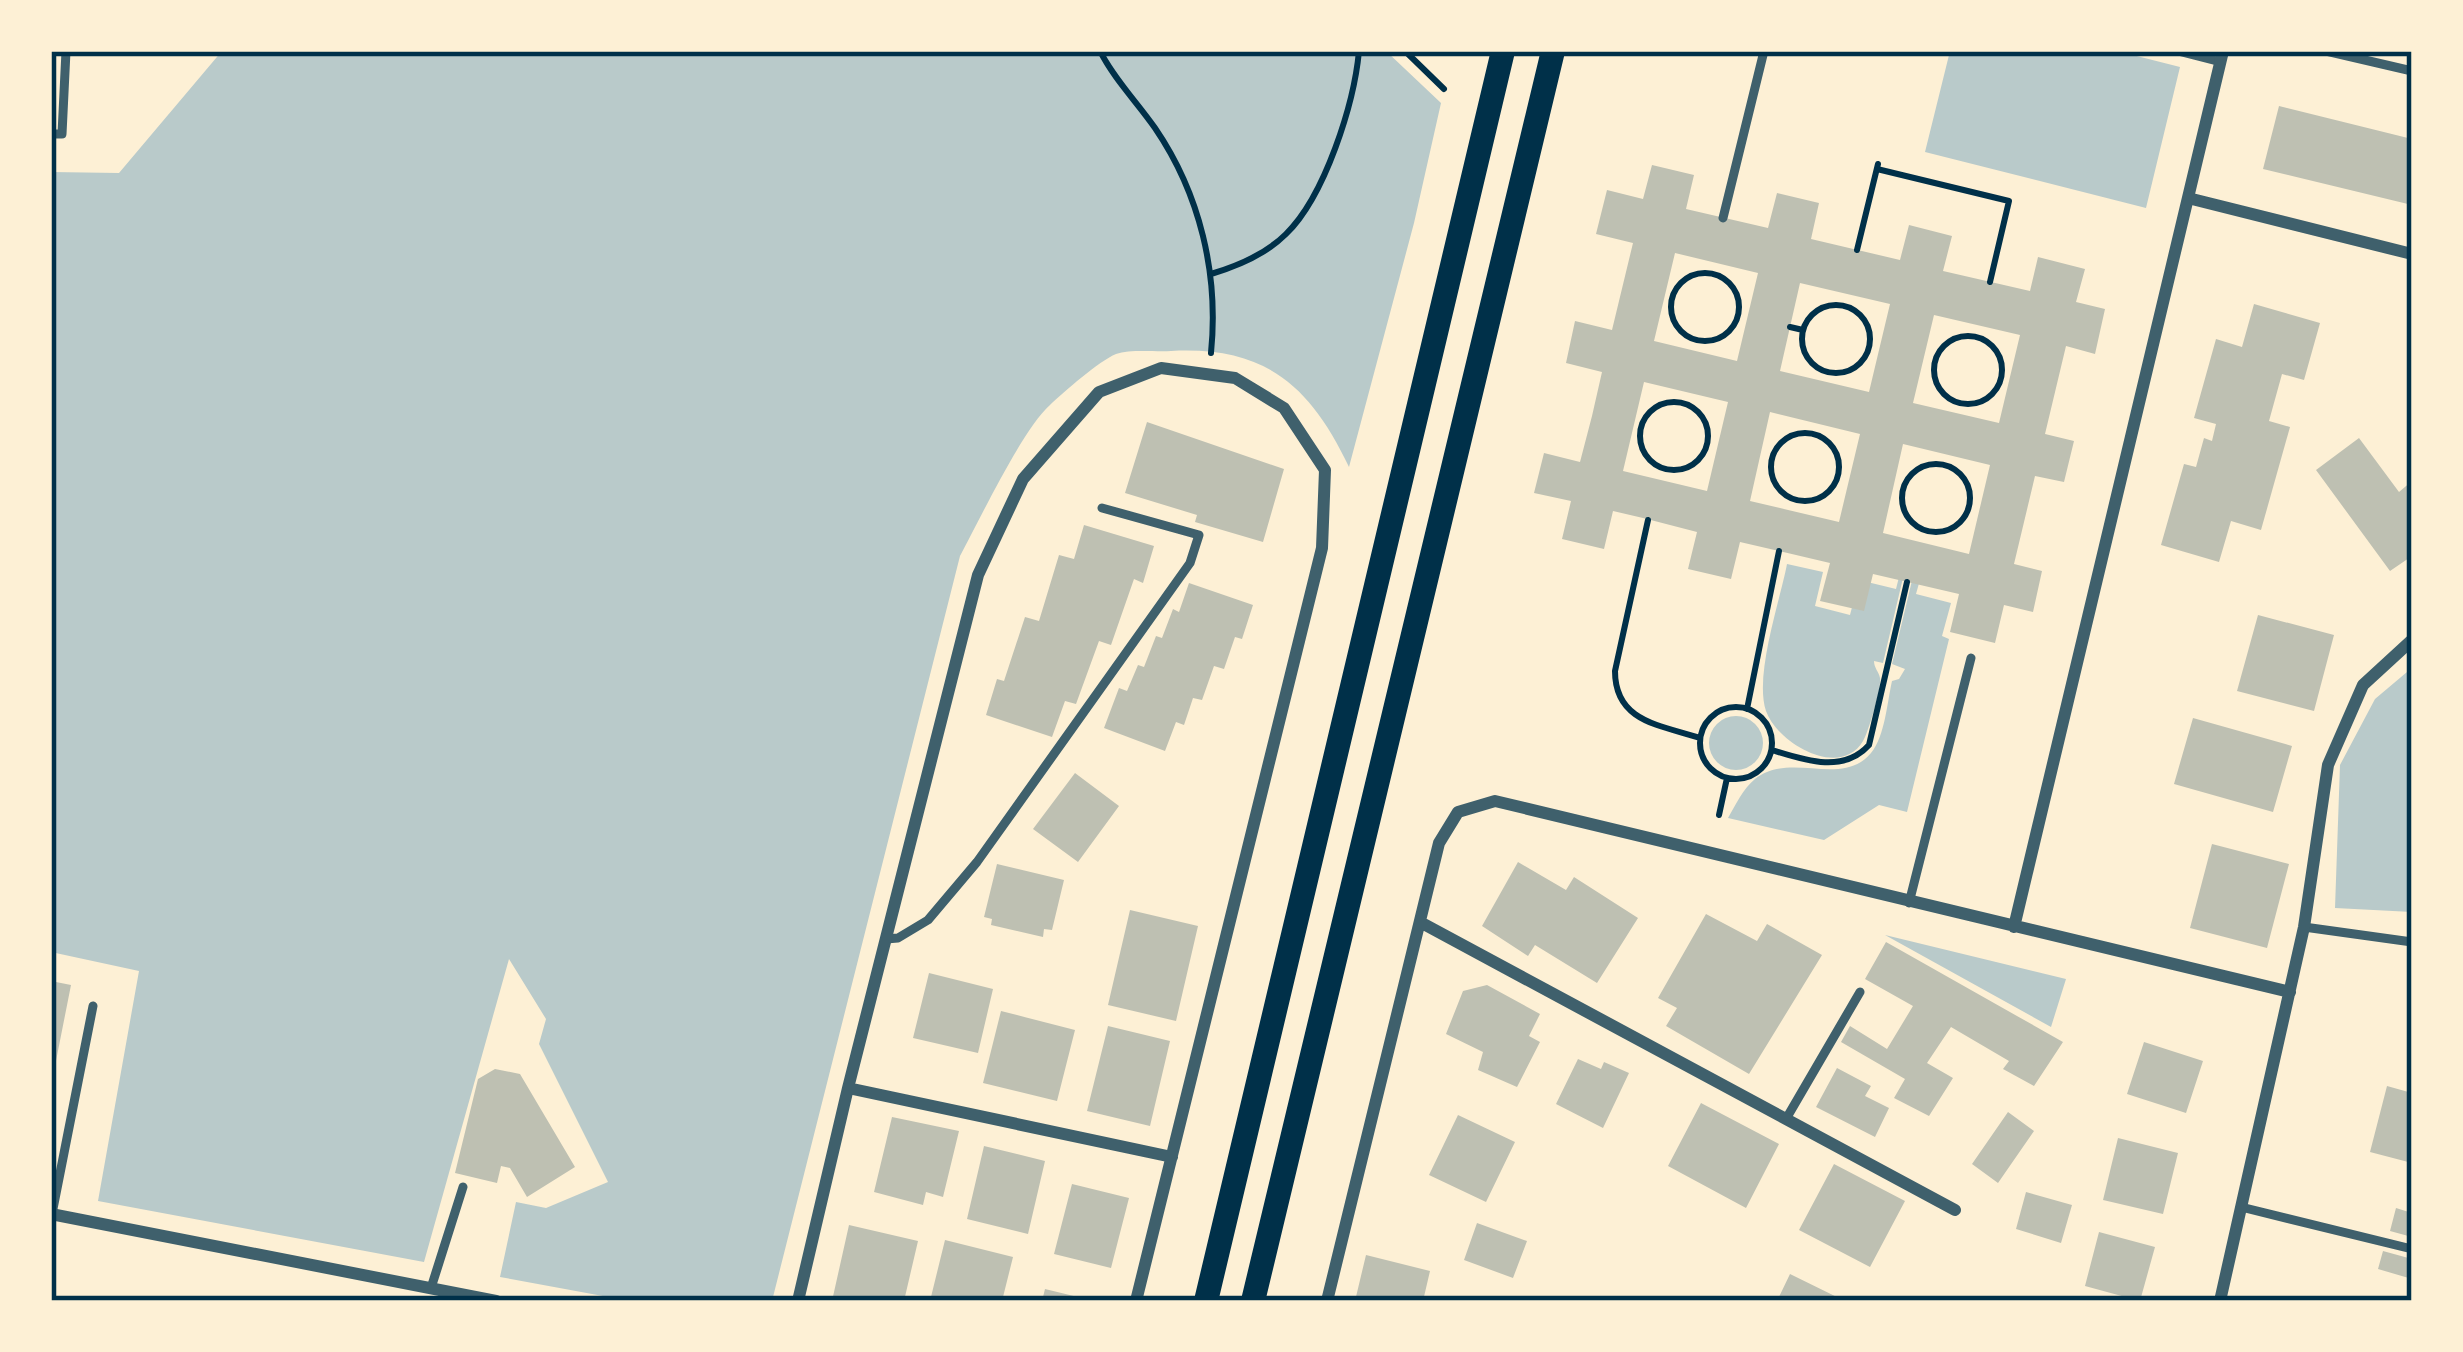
<svg xmlns="http://www.w3.org/2000/svg" width="2463" height="1352" viewBox="0 0 2463 1352" font-family="Signika,sans-serif">
	<rect width="100%" height="100%" fill="#fdf0d5"/>
	<path fill="#b9caca" d="M 222,51 L 1386,51 L 1441,103 L 1414,223 L 1349,467 C 1310,385 1265,346 1171,351 C 1155,352 1130,349 1116,354 C 1099,361 1064,392 1050,405 C 1022,430 980,519 960,556 L 772,1301 L 630,1301 L 500,1277 L 516,1202 L 546,1208 L 608,1182 L 539,1044 L 546,1019 L 509,959 L 424,1262 L 98,1201 L 139,971 L 51,952 L 51,172 L 119,173 Z
		M 1950,51 L 2117,51 L 2180,67 L 2146,208 L 1925,152 Z
		M 1787,564 L 1823,572 L 1815,606 L 1850,615 L 1859,580 L 1896,589 L 1902,565 L 1906,565 L 1883,663 L 1874,661 C 1874,668 1879,672 1880,678 C 1882,686 1868,734 1863,741 C 1840,780 1777,743 1766,711 C 1754,675 1780,601 1787,564 Z
		M 1915,568 L 1923,569 L 1916,594 L 1951,603 L 1942,636 L 1949,639 L 1907,812 L 1879,805 L 1824,840 L 1728,818 C 1736,804 1743,789 1755,779 C 1790,751 1842,788 1871,753 C 1885,736 1887,703 1892,681 L 1899,679 L 1905,669 L 1892,664 Z
		M 2407,672 L 2412,679 L 2412,912 L 2335,908 L 2340,765 L 2375,699 Z
		M1709 743a27 27 0 1 1 54 0a27 27 0 1 1-54 0Z
		M 1885,935 L 2066,979 L 2051,1027 Z"/>
	<path fill="#bec0b2" fill-rule="evenodd" d="M 2279,106 L 2412,139 L 2412,205 L 2263,169 Z
		M 1652,165 L 1694,175 L 1686,209 L 1768,228 L 1777,193 L 1819,203 L 1811,239 L 1900,260 L 1909,225 L 1952,236 L 1943,271 L 2030,291 L 2038,257 L 2085,269 L 2076,302 L 2105,309 L 2095,354 L 2066,346 L 2045,434 L 2074,441 L 2064,482 L 2035,476 L 2014,564 L 2042,571 L 2033,612 L 2004,605 L 1995,643 L 1950,632 L 1959,594 L 1873,574 L 1864,611 L 1820,601 L 1830,563 L 1740,542 L 1731,579 L 1688,569 L 1697,532 L 1643,518 L 1613,511 L 1604,549 L 1562,539 L 1571,501 L 1534,493 L 1544,453 L 1580,462 L 1592,416 L 1602,372 L 1566,363 L 1575,321 L 1612,330 L 1633,243 L 1596,234 L 1607,190 L 1643,199 ZM 1675,253 L 1758,273 L 1737,361 L 1654,341 ZM 1800,283 L 1890,304 L 1869,392 L 1780,371 ZM 1934,315 L 2020,335 L 1999,423 L 1913,403 ZM 1644,382 L 1728,402 L 1707,491 L 1623,471 ZM 1770,412 L 1860,434 L 1839,522 L 1750,501 ZM 1903,444 L 1990,465 L 1969,554 L 1883,533 Z
		M 2254,304 L 2320,323 L 2304,380 L 2282,374 L 2269,421 L 2290,427 L 2261,530 L 2231,521 L 2219,562 L 2161,545 L 2184,464 L 2196,467 L 2204,438 L 2212,441 L 2216,424 L 2194,418 L 2216,339 L 2242,347 Z
		M 1147,422 L 1284,469 L 1263,542 L 1195,522 L 1197,515 L 1125,493 Z
		M 2359,438 L 2399,492 L 2412,481 L 2412,556 L 2390,571 L 2316,470 Z
		M 1084,525 L 1154,546 L 1143,583 L 1134,579 L 1111,645 L 1099,641 L 1076,704 L 1065,701 L 1052,737 L 986,715 L 997,679 L 1004,681 L 1025,617 L 1039,621 L 1059,555 L 1074,559 Z
		M 1189,583 L 1253,605 L 1242,639 L 1235,637 L 1224,669 L 1214,666 L 1202,700 L 1193,698 L 1184,725 L 1176,722 L 1165,751 L 1104,728 L 1119,688 L 1127,691 L 1138,665 L 1144,667 L 1156,636 L 1162,638 L 1173,609 L 1179,612 Z
		M 2258,615 L 2334,635 L 2314,711 L 2237,691 Z
		M 2193,718 L 2292,746 L 2273,812 L 2174,784 Z
		M 1075,773 L 1119,806 L 1078,862 L 1033,829 Z
		M 2212,844 L 2289,864 L 2267,948 L 2190,928 Z
		M 1518,862 L 1566,890 L 1574,877 L 1638,918 L 1597,983 L 1535,945 L 1528,956 L 1482,926 Z
		M 997,864 L 1064,880 L 1052,930 L 1044,929 L 1043,937 L 991,925 L 992,919 L 984,917 Z
		M 1130,910 L 1198,926 L 1176,1021 L 1108,1005 Z
		M 1706,914 L 1757,941 L 1767,924 L 1822,955 L 1749,1074 L 1666,1026 L 1677,1008 L 1658,998 Z
		M 1886,942 L 2063,1042 L 2034,1086 L 2003,1069 L 2009,1061 L 1951,1027 L 1927,1063 L 1953,1078 L 1929,1116 L 1894,1098 L 1905,1079 L 1841,1042 L 1850,1026 L 1887,1049 L 1913,1006 L 1865,979 Z
		M 929,973 L 993,989 L 978,1053 L 913,1038 Z
		M 51,981 L 71,985 L 53,1076 L 51,1076 Z
		M 1487,985 L 1540,1014 L 1529,1036 L 1540,1042 L 1517,1087 L 1478,1070 L 1483,1052 L 1446,1034 L 1463,991 Z
		M 1001,1011 L 1075,1030 L 1057,1101 L 983,1083 Z
		M 1108,1026 L 1170,1041 L 1150,1126 L 1087,1111 Z
		M 2144,1042 L 2203,1061 L 2186,1113 L 2127,1094 Z
		M 1578,1059 L 1601,1069 L 1604,1062 L 1629,1073 L 1603,1128 L 1556,1104 Z
		M 1837,1068 L 1871,1086 L 1865,1096 L 1889,1108 L 1875,1137 L 1816,1107 Z
		M 495,1069 L 520,1074 L 575,1167 L 527,1197 L 510,1168 L 501,1166 L 497,1183 L 455,1173 L 478,1079 Z
		M 2387,1086 L 2412,1093 L 2412,1163 L 2370,1152 Z
		M 1701,1103 L 1779,1144 L 1746,1208 L 1668,1166 Z
		M 2008,1112 L 2034,1131 L 1998,1183 L 1972,1164 Z
		M 1458,1115 L 1515,1142 L 1486,1202 L 1429,1175 Z
		M 892,1117 L 959,1131 L 943,1197 L 926,1192 L 923,1205 L 874,1192 Z
		M 2118,1138 L 2178,1153 L 2163,1214 L 2103,1200 Z
		M 984,1146 L 1045,1161 L 1028,1234 L 967,1219 Z
		M 1834,1164 L 1905,1201 L 1870,1267 L 1799,1230 Z
		M 1072,1184 L 1129,1198 L 1111,1268 L 1054,1254 Z
		M 2026,1192 L 2072,1205 L 2061,1243 L 2016,1229 Z
		M 2396,1208 L 2412,1213 L 2412,1237 L 2390,1231 Z
		M 1477,1223 L 1527,1241 L 1513,1278 L 1464,1260 Z
		M 849,1225 L 918,1241 L 904,1301 L 832,1301 Z
		M 2099,1232 L 2155,1247 L 2140,1301 L 2085,1286 Z
		M 945,1240 L 1013,1257 L 1002,1301 L 930,1301 Z
		M 2383,1251 L 2412,1259 L 2412,1279 L 2378,1269 Z
		M 1366,1255 L 1430,1271 L 1423,1301 L 1355,1301 Z
		M 1790,1274 L 1845,1301 L 1777,1301 Z
		M 1045,1289 L 1086,1299 L 1086,1301 L 1042,1301 Z"/>
	<g fill="none" stroke-linecap="round" stroke-linejoin="round">
		<path stroke="#003049" stroke-width="6" d="M 1100,51 C 1114,79 1137,102 1155,128 C 1200,194 1219,274 1211,353
			M 1405,51 L 1444,89
			M 1877,169 L 2009,201 L 1990,282
			M 1857,250 L 1878,164
			M1671 307a34 34 0 1 1 68 0a34 34 0 1 1-68 0Z
			M 1211,274 C 1238,266 1266,254 1286,234 C 1325,196 1354,104 1359,51
			M1802 339a34 34 0 1 1 68 0a34 34 0 1 1-68 0Z
			M 1790,327 L 1803,330
			M1934 370a34 34 0 1 1 68 0a34 34 0 1 1-68 0Z
			M1640 436a34 34 0 1 1 68 0a34 34 0 1 1-68 0Z
			M1771 467a34 34 0 1 1 68 0a34 34 0 1 1-68 0Z
			M1902 498a34 34 0 1 1 68 0a34 34 0 1 1-68 0Z
			M 1648,520 L 1615,671 C 1615,722 1660,725 1700,738
			M1700 743a36 36 0 1 1 72 0a36 36 0 1 1-72 0Z
			M 1747,709 L 1779,551
			M 1772,750 C 1804,760 1843,774 1869,745 L 1907,582
			M 1719,815 L 1727,778"/>
		<path stroke="#3f606c" stroke-width="9" d="M 2178,51 L 2221,62
			M 2326,51 L 2412,71
			M 51,134 L 62,134 L 66,51
			M 1723,218 L 1764,51
			M 1909,903 L 1971,658
			M 2304,927 L 2412,942
			M 886,939 L 898,938 L 928,920 L 977,862 L 1190,563 L 1199,535 L 1102,508
			M 1786,1119 L 1860,992
			M 2241,1207 L 2412,1249
			M 52,1214 L 93,1006
			M 431,1288 L 463,1187"/>
		<path stroke="#3f606c" stroke-width="12" d="M 2188,198 L 2412,254
			M 1420,922 L 1955,1210
			M 2014,927 L 2223,51
			M 848,1088 L 1172,1157
			M 51,1214 L 496,1301
			M 798,1301 L 848,1088 L 978,575 L 1023,479 L 1099,392 L 1161,368 L 1235,378 L 1284,408 L 1325,470 L 1322,548 L 1136,1301
			M 1327,1301 L 1439,843 L 1458,812 L 1495,801 L 2290,992
			M 2220,1301 L 2304,927 L 2328,765 L 2363,685 L 2412,640"/>
		<path stroke="#003049" stroke-width="24" d="M 1206,1301 L 1503,51
			M 1253,1301 L 1553,51"/>
	</g>
	<rect width="2463" height="1352" fill="none" stroke="#fdf0d5" stroke-width="108"/>
	<rect x="54" y="54" width="2355" height="1244" fill="none" stroke="#003049" stroke-width="4.5"/>
</svg>
